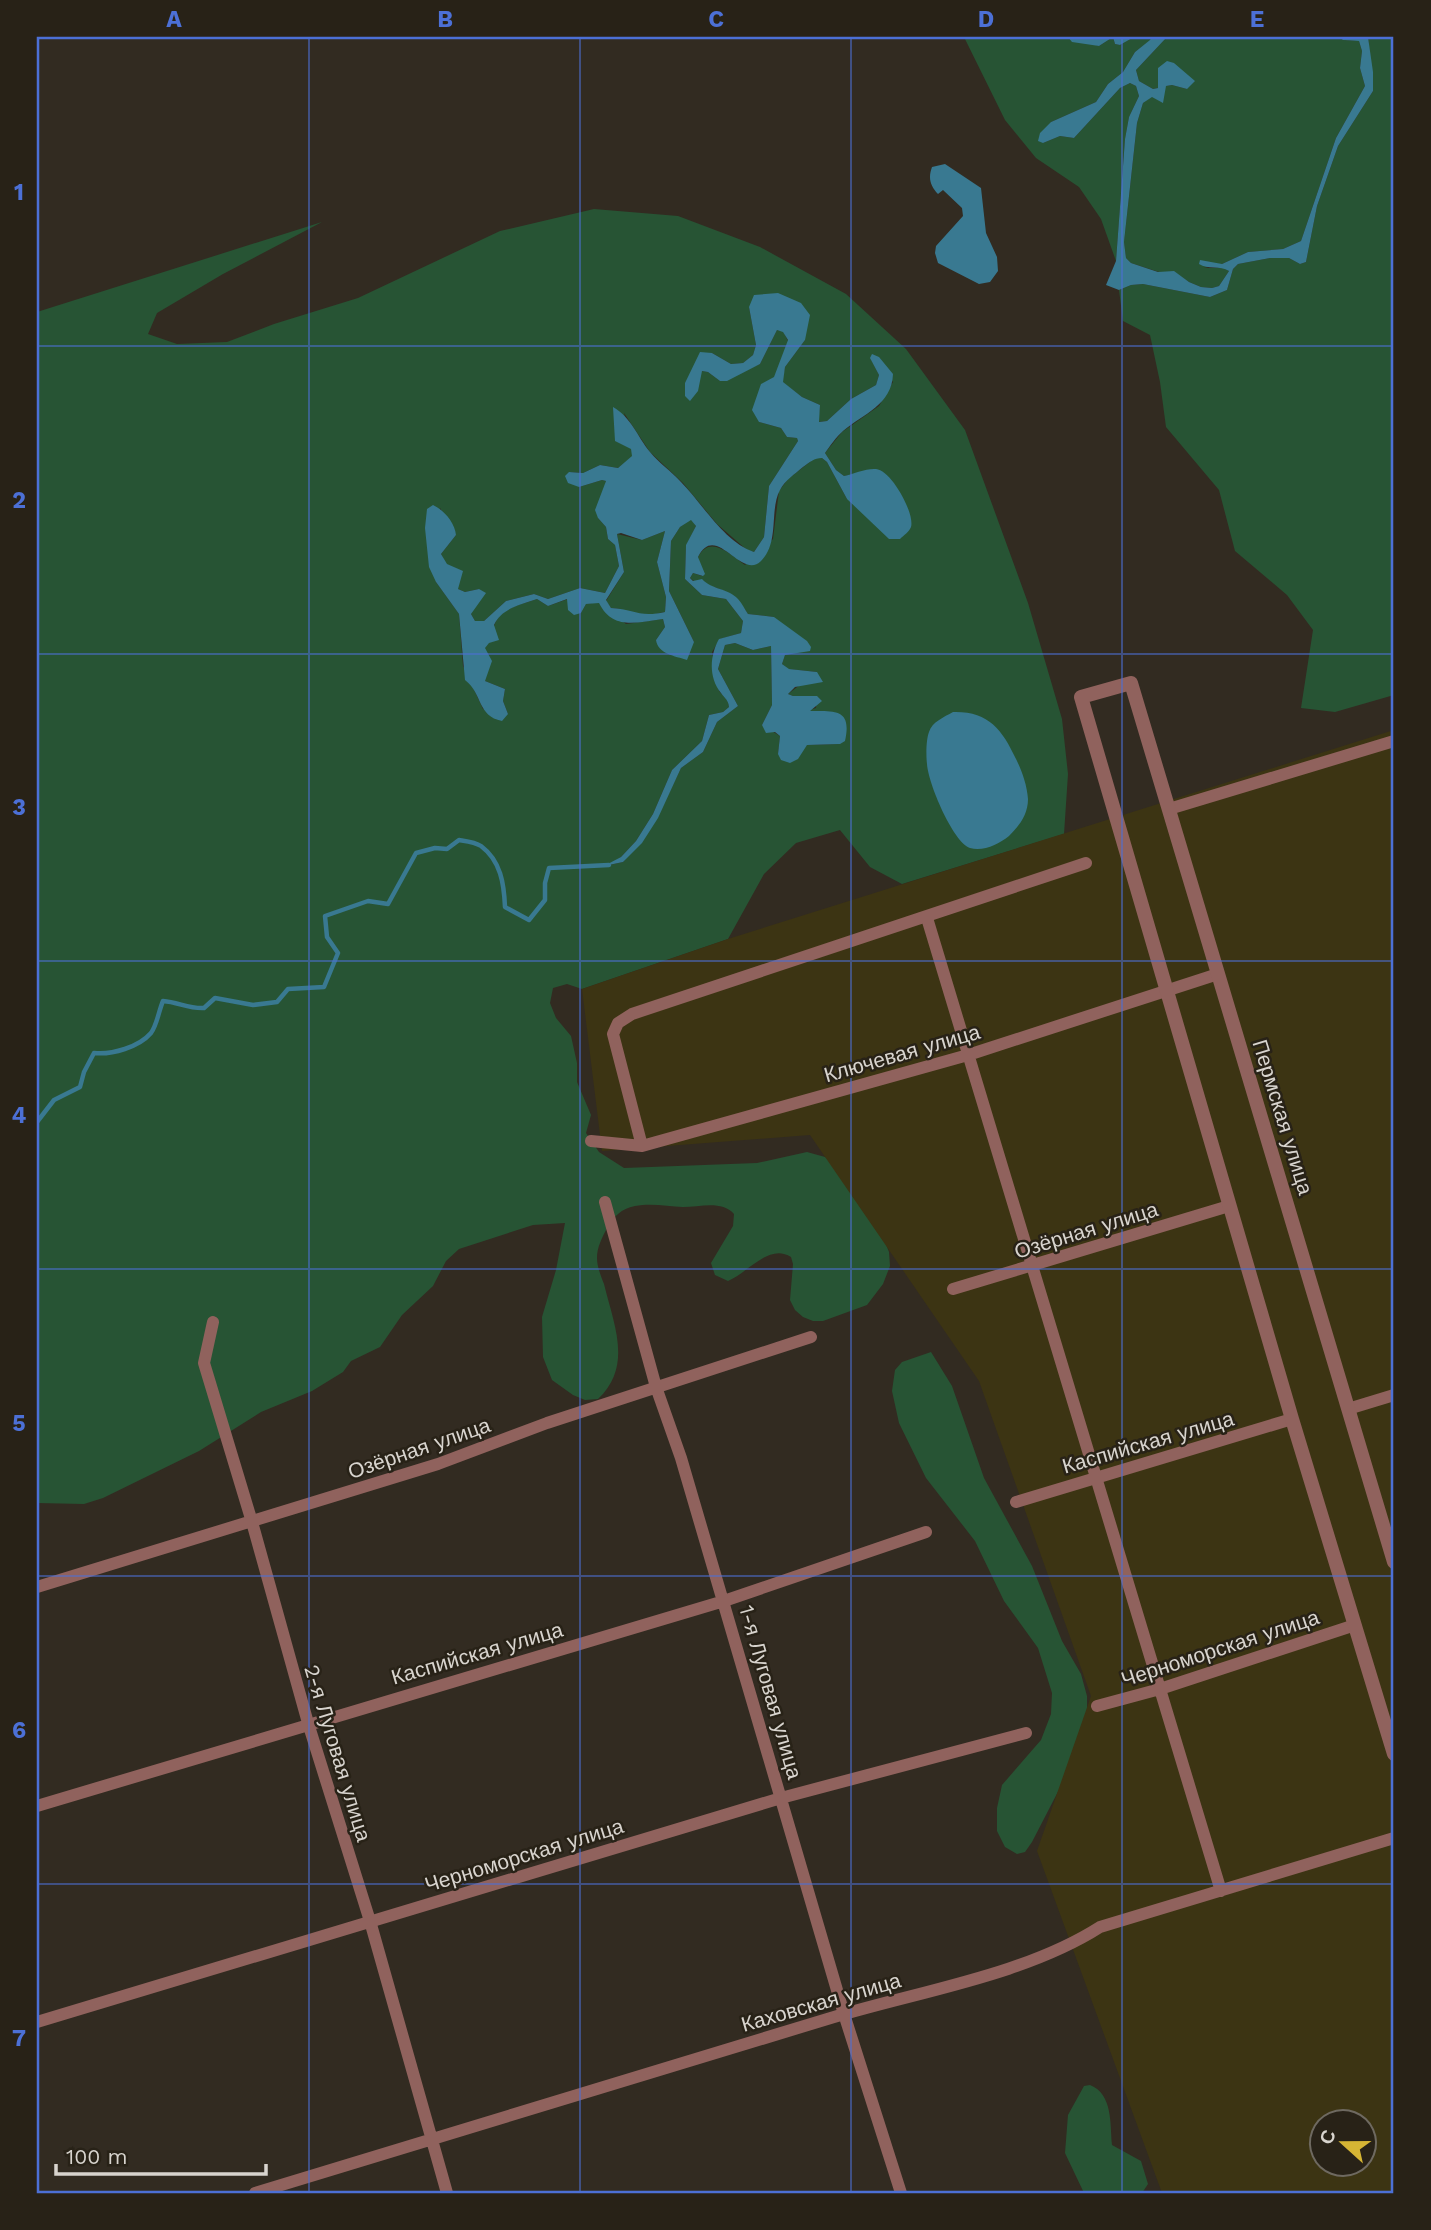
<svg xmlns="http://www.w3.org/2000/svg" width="1431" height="2230" viewBox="0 0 1431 2230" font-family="'Work Sans',sans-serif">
	<rect width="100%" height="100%" fill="#322b21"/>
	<path fill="#275434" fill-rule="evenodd" d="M 964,37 L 1068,37 L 1099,46 L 1113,37 L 1115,44 L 1120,45 L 1134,37 L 1152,37 L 1151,40 L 1135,52 L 1123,72 L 1108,84 L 1096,102 L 1051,122 L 1043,143 L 1060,136 L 1074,138 L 1120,88 L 1130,83 L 1136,86 L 1139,96 L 1129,117 L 1125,139 L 1116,261 L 1101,219 L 1079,187 L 1036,158 L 1005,120 Z
		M 1167,37 L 1338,37 L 1343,40 L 1359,41 L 1362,51 L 1360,68 L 1365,86 L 1336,138 L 1301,241 L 1283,249 L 1248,252 L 1222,264 L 1204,268 L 1224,268 L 1229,271 L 1219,286 L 1212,288 L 1201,287 L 1189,282 L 1174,272 L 1159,272 L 1131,263 L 1126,258 L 1124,242 L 1137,123 L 1143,103 L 1166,86 L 1172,85 L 1187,89 L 1174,63 L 1158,88 L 1153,89 L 1139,81 L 1136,70 Z
		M 1368,37 L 1394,37 L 1394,695 L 1335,712 L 1301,708 L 1313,630 L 1287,595 L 1235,551 L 1219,490 L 1166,427 L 1160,382 L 1150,335 L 1123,321 L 1119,290 L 1131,285 L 1143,284 L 1210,297 L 1227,290 L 1233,269 L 1238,264 L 1270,258 L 1289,258 L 1300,264 L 1306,262 L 1317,206 L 1338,146 L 1373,91 Z
		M 594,209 L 678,216 L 760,247 L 846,294 L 906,349 L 965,430 L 1028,603 L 1062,719 L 1068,774 L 1064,834 L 902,884 L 870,867 L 840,830 L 796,843 L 764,874 L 728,939 L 582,989 L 567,984 L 553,988 L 550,1003 L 556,1018 L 571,1036 L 577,1063 L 577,1082 L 591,1115 L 586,1133 L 599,1152 L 624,1168 L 757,1163 L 807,1152 L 825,1157 L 837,1165 L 877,1222 L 889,1252 L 890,1266 L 883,1284 L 867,1305 L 823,1321 L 813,1321 L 803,1317 L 795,1310 L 790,1300 L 793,1264 L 791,1257 C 769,1243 749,1272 728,1281 L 715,1275 L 711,1263 L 733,1226 L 734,1214 C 722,1200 700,1207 683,1207 C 668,1206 650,1203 635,1206 C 621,1209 614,1216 607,1228 C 602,1238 597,1247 597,1258 C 597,1267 601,1276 604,1284 C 614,1325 633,1366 598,1399 L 585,1400 L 573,1395 L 552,1380 L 543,1357 L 542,1317 L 556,1270 L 565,1223 L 533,1225 L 459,1249 L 446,1261 L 433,1286 L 402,1315 L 380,1347 L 351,1361 L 343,1372 L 312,1391 L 261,1412 L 199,1451 L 103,1498 L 84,1504 L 37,1503 L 37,312 L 322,222 L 223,274 L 157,313 L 148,334 L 177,344 L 227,342 L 274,324 L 358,298 L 500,231 ZM 749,307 L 805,340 L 785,367 L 782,382 L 802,397 L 820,405 L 818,422 L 827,421 L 851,399 L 876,385 L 879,375 L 871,359 L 893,382 L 879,406 L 842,432 L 825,453 L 836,470 L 844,476 L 876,469 L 847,499 L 827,462 L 822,458 L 815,458 L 788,479 L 779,491 L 773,539 L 745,565 C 730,554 710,534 698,557 L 702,576 L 693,573 L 690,578 L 694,581 C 721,590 732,589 748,614 L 774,617 L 785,655 L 782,664 L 788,669 L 817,672 L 788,694 L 793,696 L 817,696 L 816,708 L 787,717 L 782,726 L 791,729 L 801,715 L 840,744 L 807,745 L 778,754 L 780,736 L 762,725 L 772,705 L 771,646 L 753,650 L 735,643 L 725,645 L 718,669 L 738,706 L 717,722 L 703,752 L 681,768 L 657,818 L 623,862 L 609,865 L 621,857 L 636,841 L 653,814 L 672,770 L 702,741 L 709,715 L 723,712 L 729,707 L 728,701 L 719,691 L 712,652 L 720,639 L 741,633 L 743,621 L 726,599 L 702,595 L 685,579 L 686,546 L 696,526 L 691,519 L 680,527 L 671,541 L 669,591 L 694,642 L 656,640 L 665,627 L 663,619 L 626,624 L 599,602 L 586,604 L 581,613 L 568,599 L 548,606 L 537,599 C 520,605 500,608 494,626 C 491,634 490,641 484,648 L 485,681 L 505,689 L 503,701 L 508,714 L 483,709 L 463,666 L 459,614 L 436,582 L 440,508 L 456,535 L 441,554 L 458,589 L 465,592 L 479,589 L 471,614 L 475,621 L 484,621 L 506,601 L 534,594 L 548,599 L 580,588 L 605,593 L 619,566 L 615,545 L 608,539 L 606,527 L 598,518 L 606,481 L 602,480 L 579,487 L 570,472 L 583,473 L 600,465 L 618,468 L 633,456 L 624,413 L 650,452 L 683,483 L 717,524 L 747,550 L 754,552 L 764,537 L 769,486 L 798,441 L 797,438 L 787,437 L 781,428 L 759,422 L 788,341 L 783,331 L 777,330 L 760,364 L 720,381 L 708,372 L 702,371 L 712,353 L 731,364 L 743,363 L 753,355 L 756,345 Z
		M 665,531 L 657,562 L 666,597 L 665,612 C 655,614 644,617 634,614 C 625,611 621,608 611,608 L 606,601 L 624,572 L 617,534 L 642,540 Z
		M 931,1352 L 952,1386 L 984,1478 L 1032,1566 L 1062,1641 L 1081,1674 L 1087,1696 L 1087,1726 L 1079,1751 L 1032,1842 L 1025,1852 L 1017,1854 L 1005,1847 L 997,1831 L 997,1808 L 1002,1785 L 1041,1740 L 1051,1714 L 1052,1693 L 1038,1648 L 1004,1601 L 975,1541 L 926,1478 L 899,1423 L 892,1391 L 895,1370 L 902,1362 Z
		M 1090,2085 C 1113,2094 1110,2124 1112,2145 L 1141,2161 L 1148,2184 L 1142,2193 L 1084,2193 L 1065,2153 L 1068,2115 L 1084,2086 Z"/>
	<path fill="#3c3413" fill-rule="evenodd" d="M 1394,730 L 1394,2193 L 1162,2193 L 1037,1851 L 1091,1696 L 979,1381 L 810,1135 L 602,1151 L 582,989 L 728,939 ZM 1322,2122 L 1364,2122 L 1364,2164 L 1322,2164 Z"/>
	<path fill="#397991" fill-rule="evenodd" d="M 1068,37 L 1134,37 L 1120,45 L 1115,44 L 1113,37 L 1099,46 L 1072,42 Z
		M 1152,37 L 1167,37 L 1136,70 L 1139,81 L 1153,89 L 1158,88 L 1158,68 L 1167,61 L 1174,63 L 1195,81 L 1187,89 L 1172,85 L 1166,86 L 1163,103 L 1152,97 L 1143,103 L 1137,123 L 1124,242 L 1126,258 L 1131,263 L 1158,272 L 1174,271 L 1189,282 L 1201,287 L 1212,288 L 1219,286 L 1229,271 C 1220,265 1208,270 1199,264 L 1200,260 L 1222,264 L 1248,252 L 1283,249 L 1301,241 L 1336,138 L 1365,86 L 1360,68 L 1362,51 L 1359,41 L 1343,40 L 1338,37 L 1368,37 L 1373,72 L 1373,91 L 1338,146 L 1317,206 L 1306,262 L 1300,264 L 1289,258 L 1270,258 L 1238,264 L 1233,269 L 1227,290 L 1210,297 L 1143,284 L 1131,285 L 1119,290 L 1106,285 L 1116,261 L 1125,139 L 1129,117 L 1139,96 L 1136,86 L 1130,83 L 1120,88 L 1074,138 L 1060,136 L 1043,143 L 1038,141 L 1040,133 L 1051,122 L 1096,102 L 1108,84 L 1123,72 L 1135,52 L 1150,40 Z
		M 945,164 L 981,188 L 986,233 L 997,257 L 998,271 L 990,282 L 979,284 L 938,263 L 935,253 L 936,246 L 963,216 L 962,208 L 943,190 L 938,194 C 930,185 928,178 932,167 Z
		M 778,293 L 801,303 L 810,315 L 805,340 L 785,367 L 783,382 L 802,397 L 820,405 L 819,422 L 827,421 L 851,399 L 876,385 L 879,375 L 870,358 L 872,354 L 879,357 L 893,374 C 892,405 863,414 843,431 C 836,437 830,446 825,453 L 836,470 L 844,476 C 853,474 867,468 876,469 C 891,470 915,513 911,527 C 909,532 904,535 900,539 L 889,539 L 847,499 L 827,462 L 822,458 C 814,458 810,462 803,467 C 795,474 785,480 780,490 C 769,510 780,542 761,561 C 741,581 716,521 698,557 L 705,574 L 703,576 L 693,573 L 690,578 L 693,581 L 702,579 C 712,590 728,588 738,599 C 742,603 745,610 748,614 L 774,617 L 807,641 L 811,647 L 810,651 L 785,655 L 782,664 L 789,669 L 817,672 L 823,682 L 795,687 L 788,694 L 793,696 L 817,696 L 822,701 L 810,711 C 836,711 852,709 845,741 L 840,744 L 807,745 L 798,759 L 790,763 L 781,760 L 778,754 L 780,736 L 775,732 L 766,733 L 762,725 L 772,705 L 771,646 L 753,650 L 735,643 L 725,645 L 718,669 L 738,706 L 717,722 L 703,752 L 681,768 L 658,818 L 642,843 L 623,862 L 604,866 L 621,857 L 636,841 L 653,814 L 672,770 L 702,741 L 709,715 L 723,712 L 729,707 C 728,699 725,699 721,693 C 708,677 710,655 719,639 L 741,633 L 743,621 L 726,599 L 702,595 L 685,579 L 686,545 L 696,526 L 691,520 L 680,527 L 671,541 L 669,591 L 694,642 L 687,660 C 675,656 658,654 656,640 L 665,627 L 663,619 C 637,622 613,631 599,603 L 586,604 L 581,613 L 574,615 L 568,610 L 567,599 L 548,606 L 537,599 C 520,605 502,608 494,625 L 499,640 L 489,643 L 485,648 L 492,661 L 485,681 L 505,689 L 503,701 L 508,714 L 502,721 C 477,716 483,694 465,680 L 459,614 L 436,582 L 429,567 L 425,528 L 427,509 L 433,505 C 444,510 455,523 456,535 L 441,554 L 447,564 L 463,571 L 458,589 L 465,592 L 479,589 L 486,593 L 471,614 L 475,621 L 484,621 L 506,601 L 534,594 L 548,599 L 580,588 L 605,593 L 619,566 L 615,545 L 608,539 L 606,527 L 598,518 L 595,510 L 606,481 L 602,480 L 579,487 L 568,483 L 565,476 L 569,472 L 583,473 L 600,465 L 618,468 L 632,456 L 631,449 L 615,441 L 613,407 C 631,417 637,436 650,452 C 659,463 671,471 681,482 C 702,503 724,542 754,552 L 764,537 L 769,486 L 798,441 L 797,438 L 787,437 L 781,428 L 759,422 L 752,410 L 761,384 L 774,377 L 788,340 L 783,332 L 777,330 L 760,364 L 727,381 L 720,381 L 708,372 L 702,371 L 698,391 L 690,401 L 685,396 L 685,383 L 700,352 L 712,353 L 731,364 L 743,363 L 753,355 L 756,345 L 749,307 L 754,295 ZM 665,531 L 657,562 L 666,597 L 665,612 C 639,618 634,609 611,608 L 606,600 L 624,572 L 617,534 L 621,533 L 642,540 Z
		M 953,712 C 988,711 1002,729 1016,759 C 1022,771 1027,785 1028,799 C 1028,815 1019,826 1009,836 C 999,844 983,852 970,848 C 953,842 928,783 927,764 C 926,756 926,740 929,732 C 932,722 944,717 953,712 Z"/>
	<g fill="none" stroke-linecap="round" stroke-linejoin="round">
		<path stroke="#397991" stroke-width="4.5" d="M 37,1122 L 54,1100 L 80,1087 L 84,1072 L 94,1053 C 112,1055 139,1047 151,1033 C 157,1025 159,1010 163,1001 C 178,1002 189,1009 204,1008 L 215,998 L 253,1005 L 277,1002 L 288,989 L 324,987 L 338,953 L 327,937 L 325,916 L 368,901 L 388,904 L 416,853 L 435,848 L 447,849 L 459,840 C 465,841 475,842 481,846 C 501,861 504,884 505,907 L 529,920 L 545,900 L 545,883 L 549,868 L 609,865"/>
		<path stroke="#90625d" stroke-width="12" d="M 1169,809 L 1394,741
			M 927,918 L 1221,1891
			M 591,1141 L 642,1146 L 968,1055 L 1218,974
			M 642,1146 L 613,1034 L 618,1023 L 632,1014 L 1086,863
			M 605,1202 L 656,1387 L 681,1458 L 844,2014 L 901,2193
			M 953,1289 L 1229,1206
			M 213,1322 L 204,1363 L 252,1522 L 308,1723 L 370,1921 L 447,2193
			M 1348,1409 L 1394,1395
			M 1016,1502 L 1292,1419
			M 37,1587 L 438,1464 L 547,1423 L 811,1337
			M 1097,1706 L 1160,1689 L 1355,1625
			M 37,1806 L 724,1601 L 926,1532
			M 37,2022 L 781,1798 L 1026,1733
			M 255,2193 C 448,2135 641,2076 834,2017 C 920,1991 1025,1975 1100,1927 L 1394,1838"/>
		<path stroke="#90625d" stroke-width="14" d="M 1394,1562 L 1131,683 L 1081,697 L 1292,1419 L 1394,1754"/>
	</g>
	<path fill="none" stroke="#4c70d6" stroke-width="2" stroke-opacity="0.55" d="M 309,37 L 309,2193M 580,37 L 580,2193M 851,37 L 851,2193M 1122,37 L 1122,2193M 37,346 L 1394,346M 37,654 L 1394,654M 37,961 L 1394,961M 37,1269 L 1394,1269M 37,1576 L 1394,1576M 37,1884 L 1394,1884"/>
	<g text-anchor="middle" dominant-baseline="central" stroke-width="5" stroke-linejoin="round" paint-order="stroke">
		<g font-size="21" fill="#d8d4ce" stroke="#282217">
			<text transform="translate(902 1053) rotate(-16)">Ключевая улица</text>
			<text transform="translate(1283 1117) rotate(73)">Пермская улица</text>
			<text transform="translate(1086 1230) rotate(-17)">Озёрная улица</text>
			<text transform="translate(1148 1442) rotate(-16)">Каспийская улица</text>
			<text transform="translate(419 1448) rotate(-19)">Озёрная улица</text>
			<text transform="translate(1220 1648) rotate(-18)">Черноморская улица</text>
			<text transform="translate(477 1653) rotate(-16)">Каспийская улица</text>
			<text transform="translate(771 1692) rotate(74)">1-я Луговая улица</text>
			<text transform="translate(338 1753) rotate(73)">2-я Луговая улица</text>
			<text transform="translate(524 1855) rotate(-17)">Черноморская улица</text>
			<text transform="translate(821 2002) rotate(-16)">Каховская улица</text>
		</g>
	</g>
	<rect width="1431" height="2230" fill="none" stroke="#282217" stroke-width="77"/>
	<g transform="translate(1343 2143) rotate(291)"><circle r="33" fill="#282217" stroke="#6e6960" stroke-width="2"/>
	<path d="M0-5L12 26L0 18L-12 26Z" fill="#d6b534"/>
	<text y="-10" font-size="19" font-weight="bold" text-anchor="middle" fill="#d8d4ce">С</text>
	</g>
	<path d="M56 2164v10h210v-10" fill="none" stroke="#d8d4ce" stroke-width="3.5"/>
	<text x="66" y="2164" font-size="21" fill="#d8d4ce" stroke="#282217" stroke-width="5" paint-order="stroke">100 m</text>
	<rect x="38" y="38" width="1354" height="2154" fill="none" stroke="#4c70d6" stroke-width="2.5"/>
	<g font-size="23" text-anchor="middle" font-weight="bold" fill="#4c70d6">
		<text x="174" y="27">A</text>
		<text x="445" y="27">B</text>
		<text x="716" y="27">C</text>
		<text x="986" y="27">D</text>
		<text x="1257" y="27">E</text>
		<text x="19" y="200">1</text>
		<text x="19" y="508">2</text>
		<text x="19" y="815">3</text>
		<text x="19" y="1123">4</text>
		<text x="19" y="1431">5</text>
		<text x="19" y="1738">6</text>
		<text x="19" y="2046">7</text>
	</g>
</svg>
